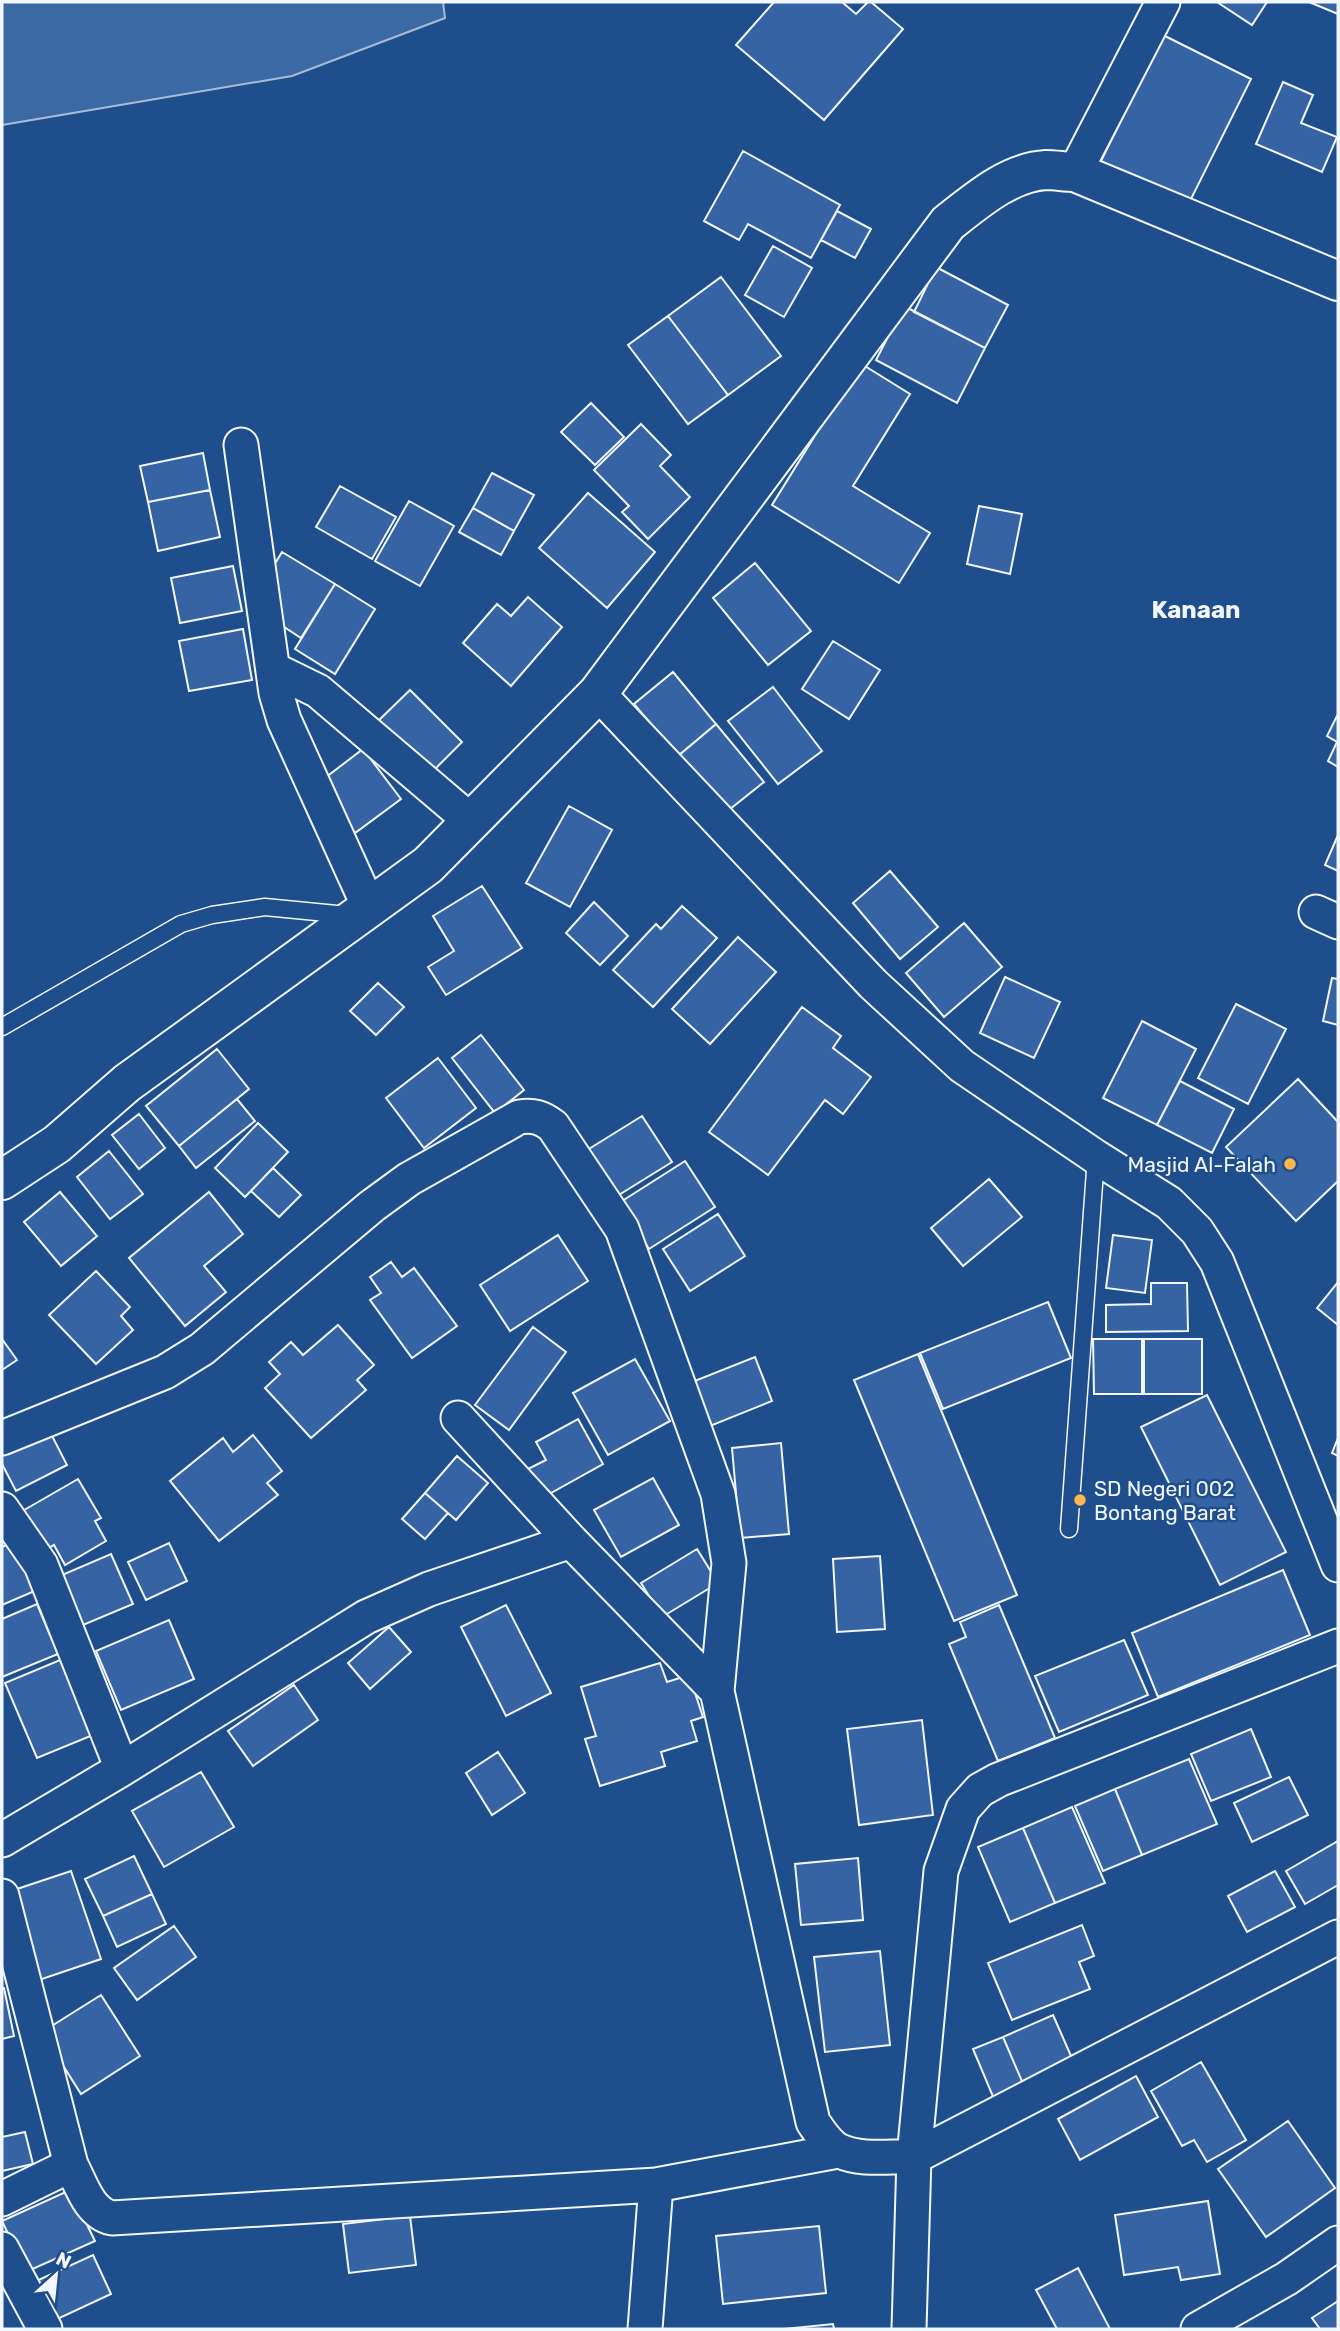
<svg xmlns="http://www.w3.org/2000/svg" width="1340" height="2331" viewBox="0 0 1340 2331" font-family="Rubik,sans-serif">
	<rect width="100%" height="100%" fill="#1f4e8c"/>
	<path fill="#3b69a3" stroke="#a8bbd7" stroke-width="2" d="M 2,2 L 443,2 L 445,18 L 292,76 L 2,125 Z"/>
	<path fill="#3563a3" stroke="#f2f6ff" stroke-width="2" d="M 774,2 L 842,2 L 856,14 L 868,2 L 871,2 L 903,29 L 824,120 L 736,45 Z
		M 1217,2 L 1267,2 L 1252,25 Z
		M 1309,2 L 1338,2 L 1338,14 Z
		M 1163,35 L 1251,79 L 1187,207 L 1100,163 Z
		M 1283,82 L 1313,95 L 1301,123 L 1337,137 L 1322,172 L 1256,144 Z
		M 743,151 L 840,205 L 811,258 L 748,224 L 739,240 L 704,221 Z
		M 837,211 L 871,229 L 855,258 L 821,240 Z
		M 773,246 L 812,268 L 784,317 L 745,295 Z
		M 936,267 L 1008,305 L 985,348 L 914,312 Z
		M 721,277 L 781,356 L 728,395 L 668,316 Z
		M 904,306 L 985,348 L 957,403 L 876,360 Z
		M 668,316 L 728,395 L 688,424 L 628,345 Z
		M 860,363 L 910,394 L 853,486 L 930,533 L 899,583 L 772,505 Z
		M 591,403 L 624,437 L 595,465 L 561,432 Z
		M 641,424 L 671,455 L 660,466 L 690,497 L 648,539 L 622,512 L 629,506 L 594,470 Z
		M 203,453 L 210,490 L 148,502 L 140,466 Z
		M 492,473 L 534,495 L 514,531 L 473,508 Z
		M 340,486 L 396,517 L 372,559 L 316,527 Z
		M 210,490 L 220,537 L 158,551 L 148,502 Z
		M 588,493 L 655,552 L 607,608 L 539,548 Z
		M 409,501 L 454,526 L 420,586 L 375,561 Z
		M 979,506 L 1022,514 L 1010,574 L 967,564 Z
		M 473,508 L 514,531 L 501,555 L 459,532 Z
		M 282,552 L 335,584 L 301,638 L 272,619 L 265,580 Z
		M 755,563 L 811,631 L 768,665 L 713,598 Z
		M 233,566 L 242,611 L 180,623 L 171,578 Z
		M 335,584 L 375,609 L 335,674 L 295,649 Z
		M 528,597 L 562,627 L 511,686 L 463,643 L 497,604 L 511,616 Z
		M 243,629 L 252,680 L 189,691 L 179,641 Z
		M 833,641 L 880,670 L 849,719 L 802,689 Z
		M 673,672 L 716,724 L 678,756 L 634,704 Z
		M 773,687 L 822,751 L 778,784 L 728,721 Z
		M 410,690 L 462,742 L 428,776 L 376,723 Z
		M 1338,714 L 1338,767 L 1328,761 L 1337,742 L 1327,736 Z
		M 716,724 L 764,782 L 725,813 L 678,756 Z
		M 363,749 L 401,799 L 355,833 L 317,784 Z
		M 569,806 L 612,830 L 570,907 L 526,883 Z
		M 1338,835 L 1338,871 L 1325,865 Z
		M 890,871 L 938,927 L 900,959 L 853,903 Z
		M 482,886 L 522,948 L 446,995 L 428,967 L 454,951 L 433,916 Z
		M 594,902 L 628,936 L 600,965 L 566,933 Z
		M 682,906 L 717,938 L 653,1007 L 613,970 L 656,924 L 661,929 Z
		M 964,923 L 1002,967 L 944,1017 L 906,973 Z
		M 738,937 L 776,972 L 710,1044 L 672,1009 Z
		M 1005,977 L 1060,1002 L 1034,1058 L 980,1033 Z
		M 1332,978 L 1338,979 L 1338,1025 L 1323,1021 Z
		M 378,983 L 404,1007 L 376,1035 L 350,1011 Z
		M 1236,1004 L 1286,1029 L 1248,1104 L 1198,1078 Z
		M 802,1007 L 841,1036 L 833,1048 L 871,1077 L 843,1114 L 825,1100 L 768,1175 L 709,1132 Z
		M 1142,1021 L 1196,1049 L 1157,1125 L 1103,1098 Z
		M 481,1035 L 524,1090 L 495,1113 L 452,1058 Z
		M 217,1049 L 249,1089 L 179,1146 L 146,1106 Z
		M 438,1058 L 476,1108 L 424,1148 L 386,1098 Z
		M 1298,1079 L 1338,1122 L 1338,1181 L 1296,1221 L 1226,1147 Z
		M 1180,1081 L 1234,1109 L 1212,1153 L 1157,1125 Z
		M 237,1099 L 255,1121 L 196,1168 L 179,1146 Z
		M 139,1114 L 165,1148 L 139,1169 L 112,1135 Z
		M 642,1116 L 672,1162 L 614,1198 L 584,1152 Z
		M 258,1123 L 288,1152 L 245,1197 L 215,1168 Z
		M 109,1151 L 143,1194 L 110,1219 L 77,1177 Z
		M 685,1161 L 715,1207 L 649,1249 L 619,1203 Z
		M 273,1168 L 301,1195 L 279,1217 L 251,1191 Z
		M 989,1179 L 1022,1217 L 963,1266 L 931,1228 Z
		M 60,1192 L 97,1236 L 61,1266 L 24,1222 Z
		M 209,1192 L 243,1234 L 204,1266 L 226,1292 L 185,1326 L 129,1258 Z
		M 718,1214 L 745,1256 L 690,1291 L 663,1249 Z
		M 558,1235 L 588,1281 L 510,1331 L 480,1285 Z
		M 1113,1235 L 1152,1240 L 1145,1293 L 1106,1288 Z
		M 391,1262 L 402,1277 L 414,1268 L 457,1326 L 412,1358 L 370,1300 L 381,1293 L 370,1277 Z
		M 96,1271 L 130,1307 L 121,1316 L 133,1330 L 96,1364 L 49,1315 Z
		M 1338,1282 L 1338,1325 L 1317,1308 Z
		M 1151,1283 L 1187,1283 L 1188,1331 L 1106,1332 L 1106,1305 L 1151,1304 Z
		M 1048,1302 L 1071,1358 L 943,1409 L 920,1353 Z
		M 338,1325 L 374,1365 L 357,1380 L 366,1390 L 311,1438 L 265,1388 L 280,1374 L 269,1362 L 291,1342 L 303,1355 Z
		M 533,1327 L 566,1352 L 509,1430 L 475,1405 Z
		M 2,1339 L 17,1360 L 2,1370 Z
		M 1093,1339 L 1142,1339 L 1142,1394 L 1094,1394 Z
		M 1144,1339 L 1202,1339 L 1202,1394 L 1144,1394 Z
		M 918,1354 L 1017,1595 L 954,1621 L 854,1380 Z
		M 755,1357 L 772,1401 L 710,1426 L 692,1382 Z
		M 635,1359 L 670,1421 L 608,1455 L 573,1393 Z
		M 1207,1395 L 1286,1552 L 1220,1585 L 1141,1427 Z
		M 578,1419 L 603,1464 L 542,1498 L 526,1470 L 546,1460 L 536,1442 Z
		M 48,1428 L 67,1465 L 16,1491 L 2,1464 L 2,1452 Z
		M 253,1435 L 282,1471 L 267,1483 L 278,1495 L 219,1541 L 170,1481 L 223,1438 L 233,1452 Z
		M 1338,1438 L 1338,1456 L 1332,1453 Z
		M 781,1443 L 789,1534 L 740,1538 L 732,1448 Z
		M 457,1456 L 488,1483 L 456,1520 L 425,1493 Z
		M 653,1478 L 679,1525 L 621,1557 L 594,1510 Z
		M 78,1479 L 101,1518 L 95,1521 L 106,1541 L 65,1565 L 54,1545 L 42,1552 L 19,1513 Z
		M 425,1493 L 448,1513 L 425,1539 L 402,1519 Z
		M 15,1541 L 37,1590 L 2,1605 L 2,1547 Z
		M 169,1543 L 187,1581 L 146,1600 L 128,1562 Z
		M 697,1549 L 718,1583 L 662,1617 L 641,1583 Z
		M 111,1554 L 133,1604 L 83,1625 L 62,1575 Z
		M 880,1556 L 885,1629 L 837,1632 L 833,1559 Z
		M 1283,1570 L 1310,1635 L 1158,1697 L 1132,1633 Z
		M 37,1604 L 58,1654 L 2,1677 L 2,1619 Z
		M 506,1605 L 551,1693 L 506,1716 L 461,1627 Z
		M 999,1605 L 1055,1738 L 998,1761 L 949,1644 L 966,1637 L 960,1622 Z
		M 169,1620 L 194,1679 L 121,1710 L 96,1651 Z
		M 389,1627 L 411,1652 L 370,1689 L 348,1663 Z
		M 1124,1640 L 1148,1695 L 1059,1732 L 1035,1676 Z
		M 60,1660 L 93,1735 L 37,1758 L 5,1683 Z
		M 660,1663 L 667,1682 L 689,1675 L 703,1717 L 691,1721 L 697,1741 L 661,1752 L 665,1766 L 600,1786 L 585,1739 L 596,1736 L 581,1687 Z
		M 294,1685 L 318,1720 L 253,1766 L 228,1731 Z
		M 922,1720 L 933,1815 L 859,1825 L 847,1729 Z
		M 1251,1729 L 1271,1777 L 1211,1801 L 1191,1754 Z
		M 498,1752 L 525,1793 L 492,1815 L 466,1773 Z
		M 1189,1759 L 1217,1824 L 1142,1855 L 1115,1789 Z
		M 201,1772 L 234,1827 L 164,1867 L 132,1811 Z
		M 1289,1777 L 1308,1815 L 1252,1842 L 1234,1803 Z
		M 1115,1789 L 1142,1855 L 1103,1871 L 1075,1806 Z
		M 1072,1807 L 1105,1883 L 1055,1903 L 1023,1828 Z
		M 1023,1828 L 1055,1903 L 1010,1922 L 978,1847 Z
		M 1338,1841 L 1338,1885 L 1305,1904 L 1286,1871 Z
		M 134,1856 L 152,1894 L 103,1916 L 85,1879 Z
		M 858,1858 L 863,1920 L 801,1925 L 795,1864 Z
		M 71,1871 L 101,1959 L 39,1980 L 8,1892 Z
		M 1275,1871 L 1295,1907 L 1247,1932 L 1228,1896 Z
		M 152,1894 L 166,1924 L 117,1947 L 103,1916 Z
		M 1082,1925 L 1094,1956 L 1079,1962 L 1090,1989 L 1012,2020 L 988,1963 Z
		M 174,1926 L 196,1957 L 137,2000 L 114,1968 Z
		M 880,1951 L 890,2045 L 825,2052 L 814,1957 Z
		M 2,1988 L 4,1988 L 14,2036 L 2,2039 Z
		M 101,1995 L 140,2056 L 81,2094 L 42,2032 Z
		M 1053,2015 L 1075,2065 L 1024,2086 L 1003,2037 Z
		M 1003,2037 L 1024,2086 L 994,2099 L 973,2049 Z
		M 1201,2062 L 1246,2140 L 1207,2162 L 1194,2140 L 1182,2146 L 1151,2091 Z
		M 1136,2076 L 1158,2117 L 1080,2160 L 1058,2119 Z
		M 1288,2121 L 1335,2188 L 1266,2237 L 1218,2169 Z
		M 25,2132 L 33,2164 L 2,2171 L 2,2137 Z
		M 70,2190 L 95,2241 L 26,2272 L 2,2221 Z
		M 1208,2201 L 1220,2274 L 1181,2280 L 1178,2267 L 1124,2275 L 1115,2215 Z
		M 410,2216 L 416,2265 L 349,2273 L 343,2224 Z
		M 819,2226 L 826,2293 L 723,2304 L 716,2236 Z
		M 93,2255 L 111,2294 L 51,2322 L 32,2283 Z
		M 1078,2268 L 1110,2329 L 1057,2329 L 1036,2290 Z
		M 1338,2301 L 1338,2329 L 1320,2329 L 1312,2318 Z
		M 833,2324 L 834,2329 L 784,2329 Z"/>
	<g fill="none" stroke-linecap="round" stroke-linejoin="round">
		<defs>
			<path id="service" d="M 2,1027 L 181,924 L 212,915 L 265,907 L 347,915
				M 1069,1529 L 1096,1157"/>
			<path id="minor" d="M 1075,172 L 1163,2
				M 241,445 L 276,693 L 284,720 L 369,907
				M 273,669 L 318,691 L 472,822
				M 598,693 L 873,984 L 962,1066 L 1096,1157 L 1169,1203 L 1197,1231 L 1217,1262 L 1338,1565
				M 1316,912 L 1338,922
				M 458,1418 L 571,1541
				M 2,1438 L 165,1372 L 202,1349 L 372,1206 L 409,1179 L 519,1117 C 534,1115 541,1117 553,1126 L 622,1229 L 718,1494 L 729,1563 L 717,1691 L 813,2122 C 820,2132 828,2146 840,2151 C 861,2161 891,2156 914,2157 L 1338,1937
				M 2,1509 L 41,1565 L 122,1769
				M 2,1840 L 122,1769 L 366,1617 L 429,1589 L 571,1541 L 717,1691
				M 2,1896 L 71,2165 L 2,2199
				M 71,2165 C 81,2184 89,2213 112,2218 L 656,2185 L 838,2151
				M 2,2249 L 45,2329
				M 645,2329 L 656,2185
				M 909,2329 L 914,2157 L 941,1871 L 963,1809 L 980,1790 L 998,1780 L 1338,1646
				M 1198,2329 L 1286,2279 L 1338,2243"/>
			<path id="tertiary" d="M 2,1180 L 57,1144 L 127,1083 L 428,865 L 598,693 L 948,223 C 976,201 1009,172 1046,170 C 1056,170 1065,172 1075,172 L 1338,281"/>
		</defs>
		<use href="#service" stroke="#f2f6ff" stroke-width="19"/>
		<use href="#minor" stroke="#f2f6ff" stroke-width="37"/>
		<use href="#tertiary" stroke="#f2f6ff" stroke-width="42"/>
		<use href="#service" stroke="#1f4e8c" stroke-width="16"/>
		<use href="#minor" stroke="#1f4e8c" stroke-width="33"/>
		<use href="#tertiary" stroke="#1f4e8c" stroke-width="38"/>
	</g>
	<g fill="#ffb74d" stroke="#1f4e8c" stroke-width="2.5">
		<circle cx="1290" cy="1164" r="7"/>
		<circle cx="1080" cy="1500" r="7"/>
	</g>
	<g text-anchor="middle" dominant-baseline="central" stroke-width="5" stroke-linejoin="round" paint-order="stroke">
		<g font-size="21" fill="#f2f6ff" stroke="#1f4e8c" text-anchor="end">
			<text x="1276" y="1164">Masjid Al-Falah</text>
			<text x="1094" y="1488" text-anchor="start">SD Negeri 002<tspan x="1094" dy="24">Bontang Barat</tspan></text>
		</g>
		<g font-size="24" font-weight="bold" fill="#f2f6ff" stroke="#1f4e8c">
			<text x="1196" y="610">Kanaan</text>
		</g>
	</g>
	<rect width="1340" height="2331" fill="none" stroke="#f2f6ff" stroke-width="7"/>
	<g transform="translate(56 2275) rotate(27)" stroke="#1f4e8c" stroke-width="5" paint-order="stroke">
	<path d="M0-5L12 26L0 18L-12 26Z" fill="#f2f6ff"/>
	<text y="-10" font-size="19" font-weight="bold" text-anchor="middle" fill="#f2f6ff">N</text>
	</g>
</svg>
